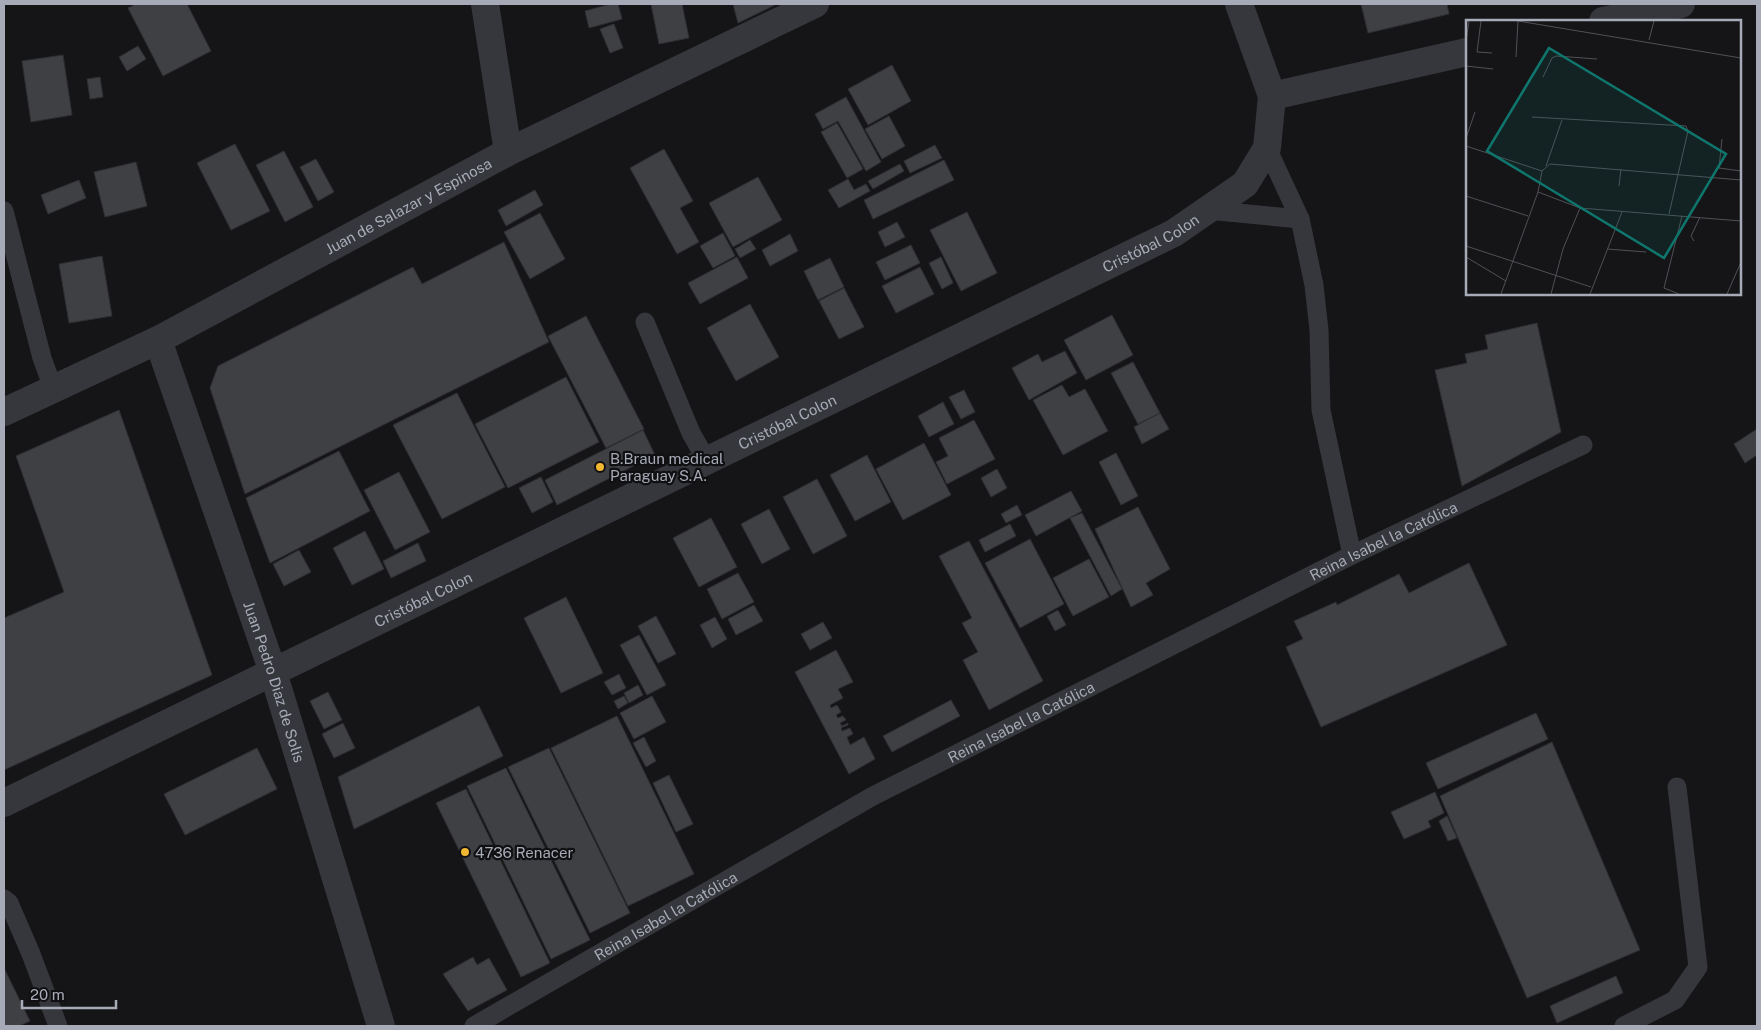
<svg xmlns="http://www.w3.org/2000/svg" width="1761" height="1030" viewBox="0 0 1761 1030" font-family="'Public Sans',sans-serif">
	<rect width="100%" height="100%" fill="#151517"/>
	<path fill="#3f4044" stroke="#2f2f33" d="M 136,4 L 187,4 L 211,51 L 163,76 L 128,8 Z
		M 611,4 L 618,4 L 622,19 L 589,28 L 585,11 Z
		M 651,4 L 682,4 L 689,38 L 659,44 Z
		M 733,4 L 777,4 L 738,23 Z
		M 1361,4 L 1447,4 L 1449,14 L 1368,33 Z
		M 614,24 L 623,48 L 610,53 L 600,29 Z
		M 138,46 L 146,59 L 127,71 L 119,57 Z
		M 63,55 L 72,115 L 31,122 L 22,61 Z
		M 892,65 L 911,101 L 868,125 L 848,89 Z
		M 100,77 L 103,97 L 90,99 L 87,79 Z
		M 846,97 L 881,162 L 866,171 L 838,121 L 823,129 L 815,114 Z
		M 889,116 L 905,146 L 882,159 L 865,129 Z
		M 837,123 L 863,169 L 847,178 L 821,132 Z
		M 235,144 L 270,211 L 231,230 L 197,163 Z
		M 935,145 L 942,158 L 910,173 L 904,161 Z
		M 664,149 L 693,201 L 680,208 L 699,242 L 677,254 L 630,168 Z
		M 284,151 L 313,207 L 285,222 L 256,165 Z
		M 316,159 L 334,192 L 318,201 L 300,167 Z
		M 944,160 L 954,180 L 873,219 L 864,200 Z
		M 136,162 L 147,206 L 105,217 L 94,172 Z
		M 900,164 L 904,171 L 873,189 L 868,181 Z
		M 758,177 L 782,220 L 733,247 L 709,203 Z
		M 848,179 L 854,190 L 866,184 L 870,191 L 839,208 L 828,190 Z
		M 79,180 L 86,198 L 48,214 L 41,195 Z
		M 535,190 L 543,205 L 506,226 L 498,210 Z
		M 967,212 L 997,273 L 961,291 L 930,230 Z
		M 540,213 L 565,259 L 530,279 L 504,232 Z
		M 897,222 L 905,237 L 885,247 L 878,232 Z
		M 723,233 L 735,256 L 713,268 L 700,246 Z
		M 790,234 L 798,251 L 770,266 L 762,250 Z
		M 750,240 L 756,249 L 740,258 L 735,249 Z
		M 504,242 L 549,342 L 245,494 L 210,388 L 218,366 L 413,267 L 422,284 Z
		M 911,245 L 920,263 L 885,280 L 876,262 Z
		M 102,256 L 112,316 L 69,323 L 59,264 Z
		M 737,257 L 748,278 L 700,304 L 688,283 Z
		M 941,257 L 953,283 L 942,289 L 929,263 Z
		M 830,258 L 844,287 L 818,300 L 804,271 Z
		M 920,267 L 934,294 L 896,313 L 882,286 Z
		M 844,288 L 864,327 L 839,339 L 819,301 Z
		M 750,304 L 779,357 L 736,381 L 707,328 Z
		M 1112,315 L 1133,355 L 1086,380 L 1064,340 Z
		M 586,316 L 644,429 L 606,448 L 548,336 Z
		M 1537,323 L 1561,432 L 1462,486 L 1435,370 L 1467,363 L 1465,354 L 1488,349 L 1485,335 Z
		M 1065,351 L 1077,373 L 1029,400 L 1012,368 L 1038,354 L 1042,362 Z
		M 1133,362 L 1160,413 L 1138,424 L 1111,373 Z
		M 566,377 L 599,442 L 508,488 L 475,424 Z
		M 1062,385 L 1069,397 L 1085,389 L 1108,431 L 1063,455 L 1033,400 Z
		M 964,390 L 975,412 L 961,419 L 949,397 Z
		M 457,393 L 505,487 L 442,519 L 393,425 Z
		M 943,402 L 954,424 L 929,437 L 918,416 Z
		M 119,410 L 212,675 L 4,770 L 4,618 L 64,592 L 16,456 Z
		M 1160,413 L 1169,429 L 1142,444 L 1134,427 Z
		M 974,420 L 995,459 L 947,484 L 936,462 L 948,456 L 939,438 Z
		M 1757,429 L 1757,455 L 1745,463 L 1734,444 Z
		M 643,430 L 655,455 L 557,505 L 545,480 Z
		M 924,443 L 951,495 L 903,520 L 876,469 Z
		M 339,451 L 370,511 L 270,563 L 246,498 Z
		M 1116,453 L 1138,496 L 1121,505 L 1099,462 Z
		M 867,455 L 891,502 L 855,521 L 830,475 Z
		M 997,469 L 1007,488 L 991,497 L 981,478 Z
		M 399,472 L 430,532 L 395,550 L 364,490 Z
		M 541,477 L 553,502 L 532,513 L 519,488 Z
		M 817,479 L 847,536 L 813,554 L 783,497 Z
		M 1071,491 L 1082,511 L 1036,536 L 1025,515 Z
		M 1017,505 L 1022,515 L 1006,523 L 1001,514 Z
		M 1138,507 L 1170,569 L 1146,583 L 1153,595 L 1131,607 L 1095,529 Z
		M 769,509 L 790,549 L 762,564 L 741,524 Z
		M 1082,513 L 1122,589 L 1111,596 L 1070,518 Z
		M 711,518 L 737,567 L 699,587 L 673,538 Z
		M 1010,524 L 1016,536 L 985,552 L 979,540 Z
		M 365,531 L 384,569 L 352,585 L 333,548 Z
		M 1030,539 L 1064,604 L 1020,628 L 985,563 Z
		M 969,541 L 1043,681 L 989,710 L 963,660 L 978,652 L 962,623 L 972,618 L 939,556 Z
		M 418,543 L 426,561 L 391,578 L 383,561 Z
		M 299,550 L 311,572 L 284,586 L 273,564 Z
		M 1089,559 L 1109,597 L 1073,616 L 1053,578 Z
		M 1469,563 L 1507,645 L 1321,727 L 1286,647 L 1303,639 L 1294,621 L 1336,602 L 1337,605 L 1399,574 L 1409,593 Z
		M 738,573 L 754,602 L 722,619 L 707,589 Z
		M 566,597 L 603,673 L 561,693 L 524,618 Z
		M 754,605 L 763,621 L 736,635 L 728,619 Z
		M 1058,610 L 1066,625 L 1055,631 L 1047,616 Z
		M 656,616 L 676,654 L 658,663 L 638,626 Z
		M 715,617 L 727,639 L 712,648 L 700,625 Z
		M 823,622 L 832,638 L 810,650 L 801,634 Z
		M 639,635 L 666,685 L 647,695 L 620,645 Z
		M 836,650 L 853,682 L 838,689 L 843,698 L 830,705 L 831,708 L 837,705 L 841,712 L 836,715 L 838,718 L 843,716 L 846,720 L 840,723 L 842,726 L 848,723 L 848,725 L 841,728 L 842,731 L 850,728 L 853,734 L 847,737 L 850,745 L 864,737 L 875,759 L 849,774 L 795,672 Z
		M 619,674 L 626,688 L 612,695 L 604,682 Z
		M 638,685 L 643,695 L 629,703 L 624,693 Z
		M 328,692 L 342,720 L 324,729 L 310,701 Z
		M 624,696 L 628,703 L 618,709 L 614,701 Z
		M 652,696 L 666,722 L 634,739 L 620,713 Z
		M 951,700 L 960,716 L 892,752 L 883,736 Z
		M 479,706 L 503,756 L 354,829 L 338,777 Z
		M 1536,713 L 1548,739 L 1438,789 L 1426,763 Z
		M 617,716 L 694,874 L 628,906 L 551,748 Z
		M 343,723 L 355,748 L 334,758 L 322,734 Z
		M 644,737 L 656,761 L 646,767 L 633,743 Z
		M 1552,742 L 1640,950 L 1527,998 L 1440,796 Z
		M 257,748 L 277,789 L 185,835 L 164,794 Z
		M 549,748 L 630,913 L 590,933 L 508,767 Z
		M 506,768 L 590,940 L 551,959 L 467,786 Z
		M 669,775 L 693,824 L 676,832 L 653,783 Z
		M 466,789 L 550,963 L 521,977 L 436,803 Z
		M 1435,792 L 1444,813 L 1428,821 L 1431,827 L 1404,839 L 1391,812 Z
		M 1447,816 L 1457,838 L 1448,841 L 1439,821 Z
		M 473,957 L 477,965 L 489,958 L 507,990 L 468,1011 L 443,974 Z
		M 4,968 L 30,1021 L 19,1026 L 4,1026 Z
		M 1616,976 L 1623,993 L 1557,1023 L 1550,1006 Z"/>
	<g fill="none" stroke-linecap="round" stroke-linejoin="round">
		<g stroke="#36373c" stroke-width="19">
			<path d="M 1267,148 L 1300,219 L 1314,285 L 1319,330 L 1321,410 L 1352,555"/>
			<path d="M 1207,210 L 1300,219"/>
			<path d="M 4,211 L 42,358 L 53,388"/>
			<path d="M 645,322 L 691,433 L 707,461"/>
			<path d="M 4,899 L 9,903 L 31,954 L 58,1026"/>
			<path id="s1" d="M 474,1026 L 873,796 L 1352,555 L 1583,445"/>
			<path d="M 1624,1026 L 1675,1000 L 1698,967 L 1677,787"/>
		</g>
		<g stroke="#36373c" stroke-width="28">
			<path d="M 485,4 L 508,152"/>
			<path d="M 1603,21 L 1681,4"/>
			<path d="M 1272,96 L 1467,52"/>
			<path id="s2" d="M 158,340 L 273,672 L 381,1026"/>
			<path id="s3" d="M 4,412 L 158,340 L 508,152 L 815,4"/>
			<path id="s4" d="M 4,803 L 1174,233 L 1245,184 L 1267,148 L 1272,96 L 1239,4"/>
		</g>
	</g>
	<g fill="#f2b732" stroke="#101012" stroke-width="2">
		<circle cx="600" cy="467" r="5"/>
		<circle cx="465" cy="852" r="5"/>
	</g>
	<g text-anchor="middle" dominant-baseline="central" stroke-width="4.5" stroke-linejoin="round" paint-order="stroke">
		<g font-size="15" fill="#a7abb7" stroke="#101012">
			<text stroke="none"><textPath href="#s3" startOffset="454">Juan de Salazar y Espinosa</textPath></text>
			<text stroke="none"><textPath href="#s4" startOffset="1276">Cristóbal Colon</textPath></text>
			<text stroke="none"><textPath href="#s4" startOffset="871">Cristóbal Colon</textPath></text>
			<text stroke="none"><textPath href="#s1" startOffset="1031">Reina Isabel la Católica</textPath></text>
			<text stroke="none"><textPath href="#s4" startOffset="466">Cristóbal Colon</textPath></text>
			<text stroke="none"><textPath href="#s2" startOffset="361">Juan Pedro Diaz de Solis</textPath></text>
			<text stroke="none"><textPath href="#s1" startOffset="626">Reina Isabel la Católica</textPath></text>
			<text stroke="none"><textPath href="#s1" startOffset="221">Reina Isabel la Católica</textPath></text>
		</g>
		<g font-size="15" fill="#a7abb7" stroke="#101012" text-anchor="start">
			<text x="610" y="458">B.Braun medical<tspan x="610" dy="17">Paraguay S.A.</tspan></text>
			<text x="475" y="852">4736 Renacer</text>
		</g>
	</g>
	<g transform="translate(1466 20)">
		<rect width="275" height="275" fill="#151517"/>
		<path fill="none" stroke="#4f5157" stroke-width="1" d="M 15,1 L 11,32 L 26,33M 52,1 L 275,38M 183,20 L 188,1M 0,21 L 3,1M 50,37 L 52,1M 0,46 L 27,49M 77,57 L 86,38 L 90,36 L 131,39M 66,97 L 220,106 L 222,111 L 203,194M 0,118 L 9,92M 256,119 L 253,148 L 275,151M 0,126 L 76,151M 80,146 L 96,100M 153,166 L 155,149M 72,172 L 114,188 L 275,201M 0,176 L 62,196M 228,221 L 225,216 L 234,197M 0,226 L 125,267M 141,229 L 180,232M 0,237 L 40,261M 35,274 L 72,172 L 76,151 L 84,144 L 275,160M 85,274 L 97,229 L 114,188M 124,274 L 156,192M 213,274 L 198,268 L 216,196M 261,274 L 275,242"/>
		<path fill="#0f766e" fill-opacity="0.15" stroke="#0f766e" stroke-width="2.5" d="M 83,28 L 260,134 L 198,238 L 21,131 Z"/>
		<rect width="275" height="275" fill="none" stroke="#a7abb7" stroke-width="2.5"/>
	</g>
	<rect width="1761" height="1030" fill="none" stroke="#a7abb7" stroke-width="10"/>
	<path d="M22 1000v8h94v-8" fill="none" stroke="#a7abb7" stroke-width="2.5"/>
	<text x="30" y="1000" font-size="15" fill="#a7abb7" stroke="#101012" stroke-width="4" paint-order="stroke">20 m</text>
</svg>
